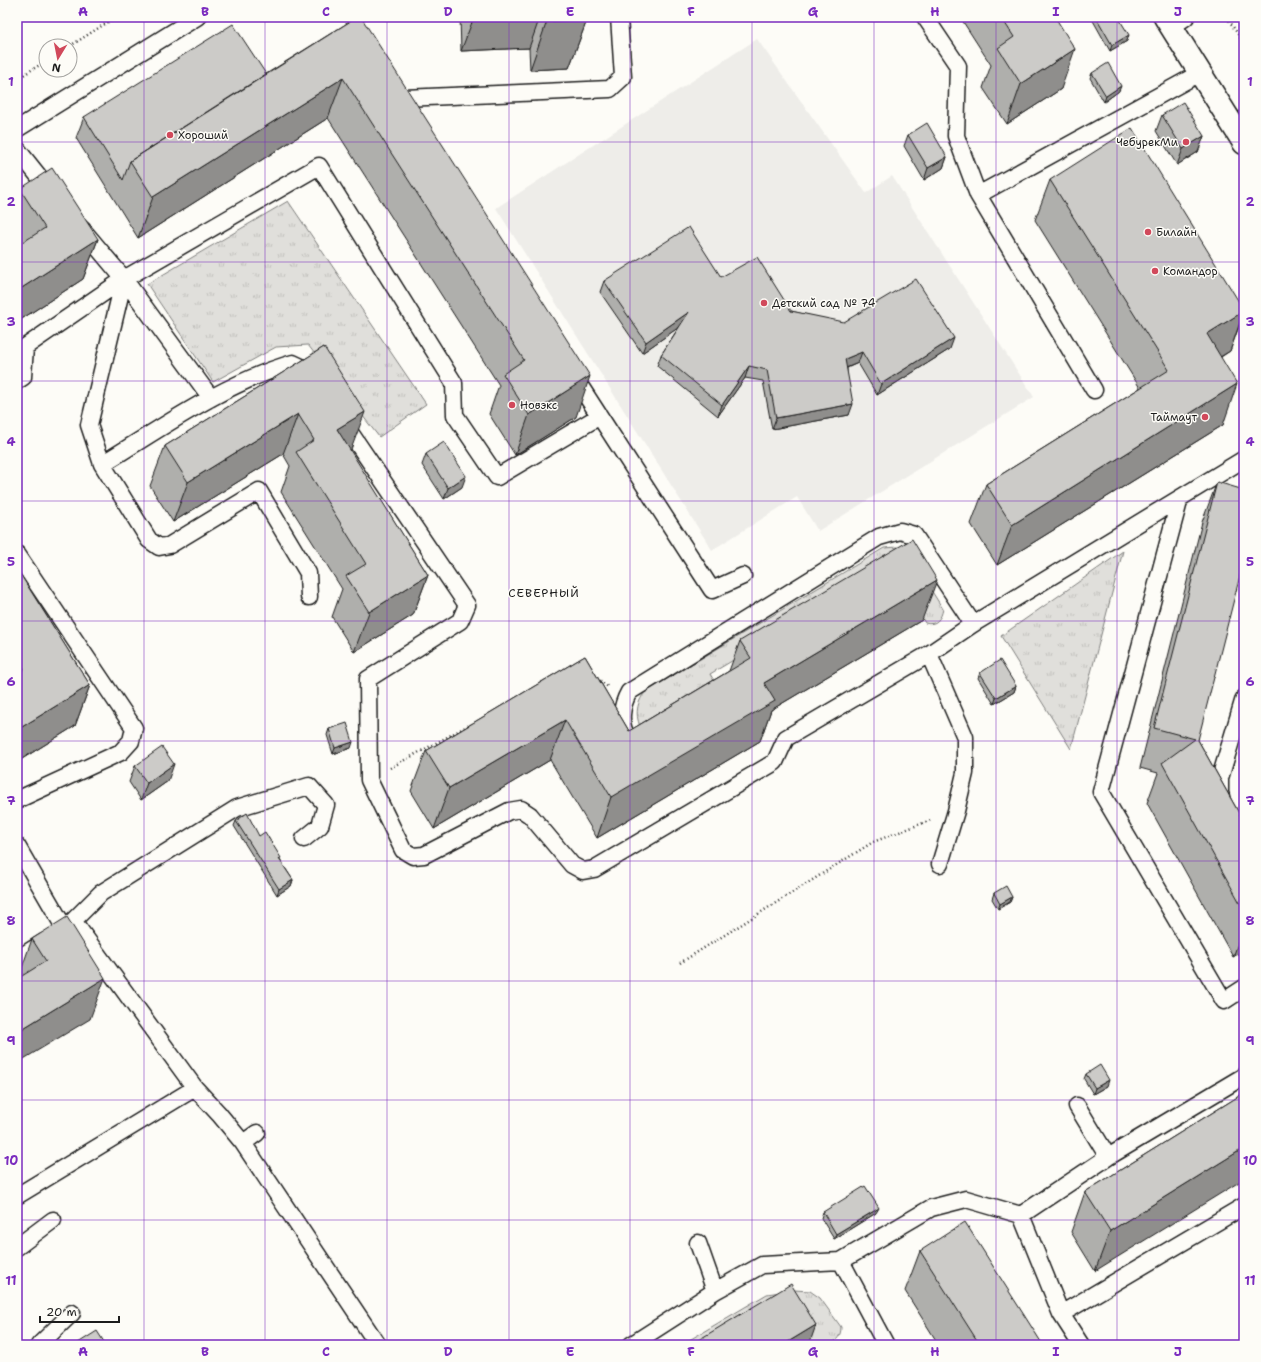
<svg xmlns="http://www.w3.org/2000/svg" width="1261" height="1362" viewBox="0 0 1261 1362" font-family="'Shantell Sans',sans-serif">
	<defs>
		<pattern id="grass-tufts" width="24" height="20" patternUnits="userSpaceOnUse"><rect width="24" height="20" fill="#e0dfdb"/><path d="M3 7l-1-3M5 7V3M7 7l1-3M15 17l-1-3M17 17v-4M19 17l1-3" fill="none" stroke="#c0bfbb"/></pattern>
	</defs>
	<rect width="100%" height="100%" fill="#fdfcf7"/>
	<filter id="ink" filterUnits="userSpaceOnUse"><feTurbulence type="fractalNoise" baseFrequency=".025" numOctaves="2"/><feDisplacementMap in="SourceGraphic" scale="8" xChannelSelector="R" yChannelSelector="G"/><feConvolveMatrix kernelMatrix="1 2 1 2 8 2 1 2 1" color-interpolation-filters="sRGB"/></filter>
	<g filter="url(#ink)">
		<path fill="#eeede9" d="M 757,39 L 866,193 L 892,176 L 1034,397 L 818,531 L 797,497 L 712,550 L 496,208 Z"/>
		<path fill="url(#grass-tufts)" stroke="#7e7e7c" d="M 288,201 L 426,404 L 379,437 L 308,345 L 276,347 L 213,382 L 147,284 Z
			M 898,547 L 907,552 L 943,609 C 941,619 936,626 925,623 L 891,566 L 710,674 L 720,690 L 644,735 C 636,720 634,708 644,693 L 884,548 Z
			M 1123,551 L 1071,749 L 1001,636 Z
			M 794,1290 L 810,1291 L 820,1298 L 841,1327 C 841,1336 837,1340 830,1345 L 681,1345 L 767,1294 Z"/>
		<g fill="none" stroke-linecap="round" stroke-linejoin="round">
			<defs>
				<path id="lane" d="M 925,17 L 958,66 L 956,136 L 978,195 L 1094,390
					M 1171,27 L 1186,17
					M 404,98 L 610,89 L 623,77 L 619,17
					M 17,129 L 197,17
					M 17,149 L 52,193
					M 978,195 L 1200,73
					M 82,229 L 124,279 L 89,425 L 102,464 L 149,540 L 159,547 L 170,545 L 259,491 L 308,573 L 309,597
					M 124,279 L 211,398
					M 573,375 L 712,590 L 743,576
					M 17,381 L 23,377 L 25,347 L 124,279 L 319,166 L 454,383 L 455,415 L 497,477 L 598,417
					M 343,422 L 467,605 L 460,621 L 368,679 L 369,780 L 403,850 L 413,856 L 424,855 L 509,811 L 521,809 L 530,815 L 572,865 L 583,871 L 594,869 L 775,762 L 786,738 L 929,654 L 973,624 L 1244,459
					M 102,464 C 163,427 224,383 293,363 L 308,370 L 312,376
					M 1180,498 L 1101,792 L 1224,1001 L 1244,988
					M 17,554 L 134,728 L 131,741 L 121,752 L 17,800
					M 929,654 L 965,737 L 965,773 L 956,811 L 940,864
					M 627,737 C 619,723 621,706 629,692 L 879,537 L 900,531 L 914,535 L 973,624
					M 1222,801 L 1220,792 L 1220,778 L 1244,698
					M 17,846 L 65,929 L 74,922 L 195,1088 L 219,1114 L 243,1143 L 378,1345
					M 65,929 L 101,893 L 237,808 L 309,786 L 326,805 L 320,826 L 304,839
					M 17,959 L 44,942
					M 1077,1106 L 1108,1157
					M 243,1143 L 257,1133
					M 17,1196 L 195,1088
					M 1021,1215 L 1061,1314 L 1081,1345
					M 698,1243 L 715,1291
					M 17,1247 L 53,1220
					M 841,1261 L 886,1345
					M 1061,1314 L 1244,1206
					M 39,1345 L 72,1313
					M 631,1345 L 715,1291 L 762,1265 L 841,1261 L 931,1208 L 966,1199 L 1021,1215 L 1108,1157 L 1244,1076"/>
				<path id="street" d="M 1165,17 L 1244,143"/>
			</defs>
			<use href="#lane" stroke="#1c1c1c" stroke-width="19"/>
			<use href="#street" stroke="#1c1c1c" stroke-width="25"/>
			<path stroke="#1c1c1c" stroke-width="2.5" stroke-dasharray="1 3" stroke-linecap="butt" d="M 1227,17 L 1244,44
				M 70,46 L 116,17
				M 17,79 L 46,61
				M 597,678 L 608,687
				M 390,768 L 471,724
				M 680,963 L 873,842 L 931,820"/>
			<use href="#lane" stroke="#fdfcf7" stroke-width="16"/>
			<use href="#street" stroke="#fdfcf7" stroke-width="22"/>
		</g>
		<path fill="#afafac" stroke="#1c1c1c" d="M 357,17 L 576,417 L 515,455 L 489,414 L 499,385 L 328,118 L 138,238 L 76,138 L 84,117 L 266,74 Z
			M 460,17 L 587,17 L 587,20 L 569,68 L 530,70 L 529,48 L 461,51 Z
			M 960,17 L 1055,17 L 1061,89 L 1007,124 L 983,88 L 991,65 Z
			M 1091,17 L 1118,17 L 1127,41 L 1110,51 Z
			M 1092,73 L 1119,91 L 1104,102 L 1090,78 Z
			M 1162,115 L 1204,136 L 1198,152 L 1177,165 L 1156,131 Z
			M 908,135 L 947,157 L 943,168 L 924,180 L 904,146 Z
			M 1050,180 L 1244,310 L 1244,313 L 1230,351 L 1221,357 L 1223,425 L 997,565 L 971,524 L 986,484 L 1140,388 L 1035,220 Z
			M 20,189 L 98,239 L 83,279 L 17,322 L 17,197 Z
			M 721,277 L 791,311 L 950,349 L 877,395 L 858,363 L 847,368 L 849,415 L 772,429 L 763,381 L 745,378 L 718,416 L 657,366 L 661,355 L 679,327 L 642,353 L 600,292 L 604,281 Z
			M 324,347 L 350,451 L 428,575 L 413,615 L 354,652 L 332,617 L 342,589 L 281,492 L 290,466 L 283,454 L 173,522 L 150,486 L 165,446 Z
			M 426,454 L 462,487 L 444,499 L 422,465 Z
			M 1217,482 L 1198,740 L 1244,822 L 1244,950 L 1233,957 L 1147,803 L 1158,773 L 1140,768 L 1202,522 Z
			M 17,569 L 90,685 L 75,726 L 17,762 Z
			M 922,620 L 771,710 L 760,741 L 597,838 L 550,760 L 434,829 L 411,791 L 426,751 L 585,656 L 629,731 L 729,671 L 740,641 Z
			M 980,673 L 1016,686 L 1014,692 L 994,704 L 978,678 Z
			M 329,729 L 351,748 L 333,754 L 327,735 Z
			M 135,766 L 168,781 L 141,800 L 129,782 Z
			M 236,821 L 259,836 L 280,860 L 293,880 L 291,886 L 277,895 L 234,826 Z
			M 994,893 L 1012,897 L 1010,902 L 998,909 L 992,899 Z
			M 32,939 L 90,1019 L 18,979 Z
			M 1086,1074 L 1107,1086 L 1093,1094 L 1084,1079 Z
			M 1244,1093 L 1095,1271 L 1071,1232 L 1085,1192 Z
			M 823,1212 L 876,1213 L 834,1239 L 821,1218 Z
			M 920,1251 L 1043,1345 L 939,1345 L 905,1291 Z"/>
		<path fill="#8f8e8c" stroke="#1c1c1c" d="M 474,17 L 540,17 L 529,48 L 461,51 Z
			M 587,20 L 569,68 L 530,70 L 547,21 Z
			M 1129,35 L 1127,41 L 1110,51 L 1112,45 Z
			M 1075,49 L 1061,89 L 1007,124 L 1021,84 Z
			M 343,78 L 328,118 L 138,238 L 153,197 Z
			M 1121,86 L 1119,91 L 1104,102 L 1106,96 Z
			M 1204,136 L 1198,152 L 1177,165 L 1183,149 Z
			M 947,157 L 943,168 L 924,180 L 928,168 Z
			M 98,239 L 83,279 L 17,322 L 17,291 Z
			M 1244,311 L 1230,351 L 1192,374 L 1207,334 Z
			M 689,312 L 685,323 L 642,353 L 646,342 Z
			M 954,338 L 950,349 L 877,395 L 881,384 Z
			M 862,352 L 858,363 L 841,370 L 845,359 Z
			M 749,366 L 745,378 L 718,416 L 722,405 Z
			M 590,376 L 576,417 L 515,455 L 529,415 Z
			M 1237,384 L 1223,425 L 997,565 L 1012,525 Z
			M 853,404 L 849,415 L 772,429 L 776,418 Z
			M 365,412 L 350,452 L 337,429 Z
			M 298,414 L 283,454 L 173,522 L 188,482 Z
			M 466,476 L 462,487 L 444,499 L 448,488 Z
			M 428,575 L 413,615 L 354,652 L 369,612 Z
			M 937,580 L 922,620 L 771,710 L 760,741 L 597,838 L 611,797 L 764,683 Z
			M 90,685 L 75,726 L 17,762 L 17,730 Z
			M 1016,686 L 1014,692 L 994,704 L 996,698 Z
			M 565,720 L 550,760 L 434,829 L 449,788 Z
			M 353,742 L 351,748 L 333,754 L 335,748 Z
			M 174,764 L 168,781 L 141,800 L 147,783 Z
			M 293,880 L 291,886 L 277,895 L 279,889 Z
			M 1012,897 L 1010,902 L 998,909 L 1000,904 Z
			M 1244,927 L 1244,950 L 1233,957 Z
			M 105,978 L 90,1019 L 17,1063 L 17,1032 Z
			M 1109,1080 L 1107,1086 L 1093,1094 L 1095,1088 Z
			M 1244,1148 L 1244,1179 L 1095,1271 L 1110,1231 Z
			M 879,1208 L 876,1213 L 834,1239 L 836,1234 Z
			M 816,1325 L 809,1345 L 783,1345 Z"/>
		<path fill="#cccbc8" stroke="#1c1c1c" d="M 357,17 L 361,17 L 590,376 L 529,415 L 503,374 L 524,360 L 343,78 L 153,197 L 130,161 Z
			M 547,17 L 587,17 L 587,20 L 547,21 Z
			M 1001,17 L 1055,17 L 1075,49 L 1021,84 L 998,48 L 1014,37 Z
			M 1096,17 L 1118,17 L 1129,35 L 1112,45 Z
			M 233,24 L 266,74 L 130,161 L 123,180 L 84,117 Z
			M 1108,63 L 1121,86 L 1106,96 L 1092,73 Z
			M 1183,102 L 1204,136 L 1183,149 L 1162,115 Z
			M 927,123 L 947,157 L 928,168 L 908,135 Z
			M 1132,128 L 1244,310 L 1244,311 L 1207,334 L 1237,384 L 1012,525 L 986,484 L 1169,370 L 1050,180 Z
			M 52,168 L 98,239 L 17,291 L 17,246 L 45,228 L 20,189 Z
			M 689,227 L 721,277 L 757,257 L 791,311 L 844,322 L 916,279 L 954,338 L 881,384 L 862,352 L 845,359 L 853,404 L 776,418 L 767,370 L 749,366 L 722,405 L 661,355 L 689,312 L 646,342 L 604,281 Z
			M 324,347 L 365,412 L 337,429 L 428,575 L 369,612 L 346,576 L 366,564 L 296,452 L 314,440 L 298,414 L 188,482 L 165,446 Z
			M 444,442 L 466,476 L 448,488 L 426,454 Z
			M 1217,482 L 1244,490 L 1244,560 L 1198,740 L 1244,822 L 1244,910 L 1162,763 L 1195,739 L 1154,728 Z
			M 912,539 L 937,580 L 764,683 L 775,701 L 611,797 L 565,720 L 449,788 L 426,751 L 585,656 L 629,731 L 751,658 L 740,641 Z
			M 17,569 L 90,685 L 17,730 L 17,674 L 24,669 L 17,658 Z
			M 1000,660 L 1016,686 L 996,698 L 980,673 Z
			M 347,723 L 353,742 L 335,748 L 329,729 Z
			M 162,747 L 174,764 L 147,783 L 135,766 Z
			M 247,813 L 259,836 L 265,832 L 281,858 L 279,859 L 293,880 L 279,889 L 236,821 Z
			M 1006,886 L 1012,897 L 1000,904 L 994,893 Z
			M 67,917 L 105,978 L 17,1032 L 17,979 L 46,961 L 32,939 Z
			M 1100,1065 L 1109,1080 L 1095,1088 L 1086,1074 Z
			M 1244,1093 L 1244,1148 L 1110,1231 L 1085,1192 Z
			M 865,1186 L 879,1208 L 836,1234 L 823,1212 Z
			M 965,1222 L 1043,1345 L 980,1345 L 920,1251 Z
			M 791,1284 L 816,1325 L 783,1345 L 690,1345 Z
			M 97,1331 L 106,1345 L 75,1345 Z"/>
	</g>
	<path fill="none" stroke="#7b2cbf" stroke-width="1" stroke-opacity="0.55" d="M 144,17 L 144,1345M 265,17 L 265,1345M 387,17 L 387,1345M 509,17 L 509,1345M 630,17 L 630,1345M 752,17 L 752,1345M 874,17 L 874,1345M 996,17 L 996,1345M 1117,17 L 1117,1345M 17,142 L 1244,142M 17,262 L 1244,262M 17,381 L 1244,381M 17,501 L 1244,501M 17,621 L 1244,621M 17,741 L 1244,741M 17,861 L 1244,861M 17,981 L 1244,981M 17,1100 L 1244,1100M 17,1220 L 1244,1220"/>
	<g fill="#d1495b" stroke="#fdfcf7" stroke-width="1.5">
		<circle cx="170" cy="135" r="4"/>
		<circle cx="1186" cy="142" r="4"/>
		<circle cx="1148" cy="232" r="4"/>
		<circle cx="1155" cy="271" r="4"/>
		<circle cx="764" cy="303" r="4"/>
		<circle cx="512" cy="405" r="4"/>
		<circle cx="1205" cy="417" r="4"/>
	</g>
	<g text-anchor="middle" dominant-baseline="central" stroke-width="3" stroke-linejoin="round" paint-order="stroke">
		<g font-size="11" fill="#1c1c1c" stroke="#fdfcf7" text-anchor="start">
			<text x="178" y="135">Хороший</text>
			<text x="1178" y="142" text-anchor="end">ЧебурекМи</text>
			<text x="1156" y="232">Билайн</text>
			<text x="1163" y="271">Командор</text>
			<text x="772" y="303">Детский сад № 74</text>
			<text x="520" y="405">Новэкс</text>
			<text x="1197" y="417" text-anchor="end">Таймаут</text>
		</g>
		<g font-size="12" letter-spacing="1" fill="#1c1c1c" stroke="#fdfcf7">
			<text x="544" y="593">СЕВЕРНЫЙ</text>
		</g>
	</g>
	<rect width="1261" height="1362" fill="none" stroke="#fdfcf7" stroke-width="44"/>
	<g transform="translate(58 58) rotate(190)"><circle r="19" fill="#fdfcf7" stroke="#a3a29f"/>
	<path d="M0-3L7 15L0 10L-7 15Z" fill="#d1495b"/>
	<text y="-6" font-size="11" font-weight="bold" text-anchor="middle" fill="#1c1c1c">N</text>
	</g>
	<path d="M40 1316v6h79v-6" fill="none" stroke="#1c1c1c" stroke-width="2"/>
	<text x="46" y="1316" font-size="12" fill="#1c1c1c" stroke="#fdfcf7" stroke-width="3" paint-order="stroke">20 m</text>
	<rect x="22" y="22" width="1217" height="1318" fill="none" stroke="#7b2cbf" stroke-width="1.5"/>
	<g font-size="13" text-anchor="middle" font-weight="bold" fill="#7b2cbf">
		<text x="83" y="16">A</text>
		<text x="205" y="16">B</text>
		<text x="326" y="16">C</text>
		<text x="448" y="16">D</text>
		<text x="570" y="16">E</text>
		<text x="691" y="16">F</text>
		<text x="813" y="16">G</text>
		<text x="935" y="16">H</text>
		<text x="1056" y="16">I</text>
		<text x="1178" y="16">J</text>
		<text x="11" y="86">1</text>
		<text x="1250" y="86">1</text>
		<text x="11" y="206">2</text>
		<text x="1250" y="206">2</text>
		<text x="11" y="326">3</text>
		<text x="1250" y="326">3</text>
		<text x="11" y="446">4</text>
		<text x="1250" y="446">4</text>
		<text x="11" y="566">5</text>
		<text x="1250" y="566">5</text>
		<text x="11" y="686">6</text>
		<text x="1250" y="686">6</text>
		<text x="11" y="805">7</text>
		<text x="1250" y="805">7</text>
		<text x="11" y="925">8</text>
		<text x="1250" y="925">8</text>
		<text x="11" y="1045">9</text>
		<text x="1250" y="1045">9</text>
		<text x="11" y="1165">10</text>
		<text x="1250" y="1165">10</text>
		<text x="11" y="1285">11</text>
		<text x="1250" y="1285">11</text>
		<text x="83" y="1356">A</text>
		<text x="205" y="1356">B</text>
		<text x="326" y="1356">C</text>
		<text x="448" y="1356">D</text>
		<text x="570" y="1356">E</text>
		<text x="691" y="1356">F</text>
		<text x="813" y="1356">G</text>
		<text x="935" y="1356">H</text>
		<text x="1056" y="1356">I</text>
		<text x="1178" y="1356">J</text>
	</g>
</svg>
